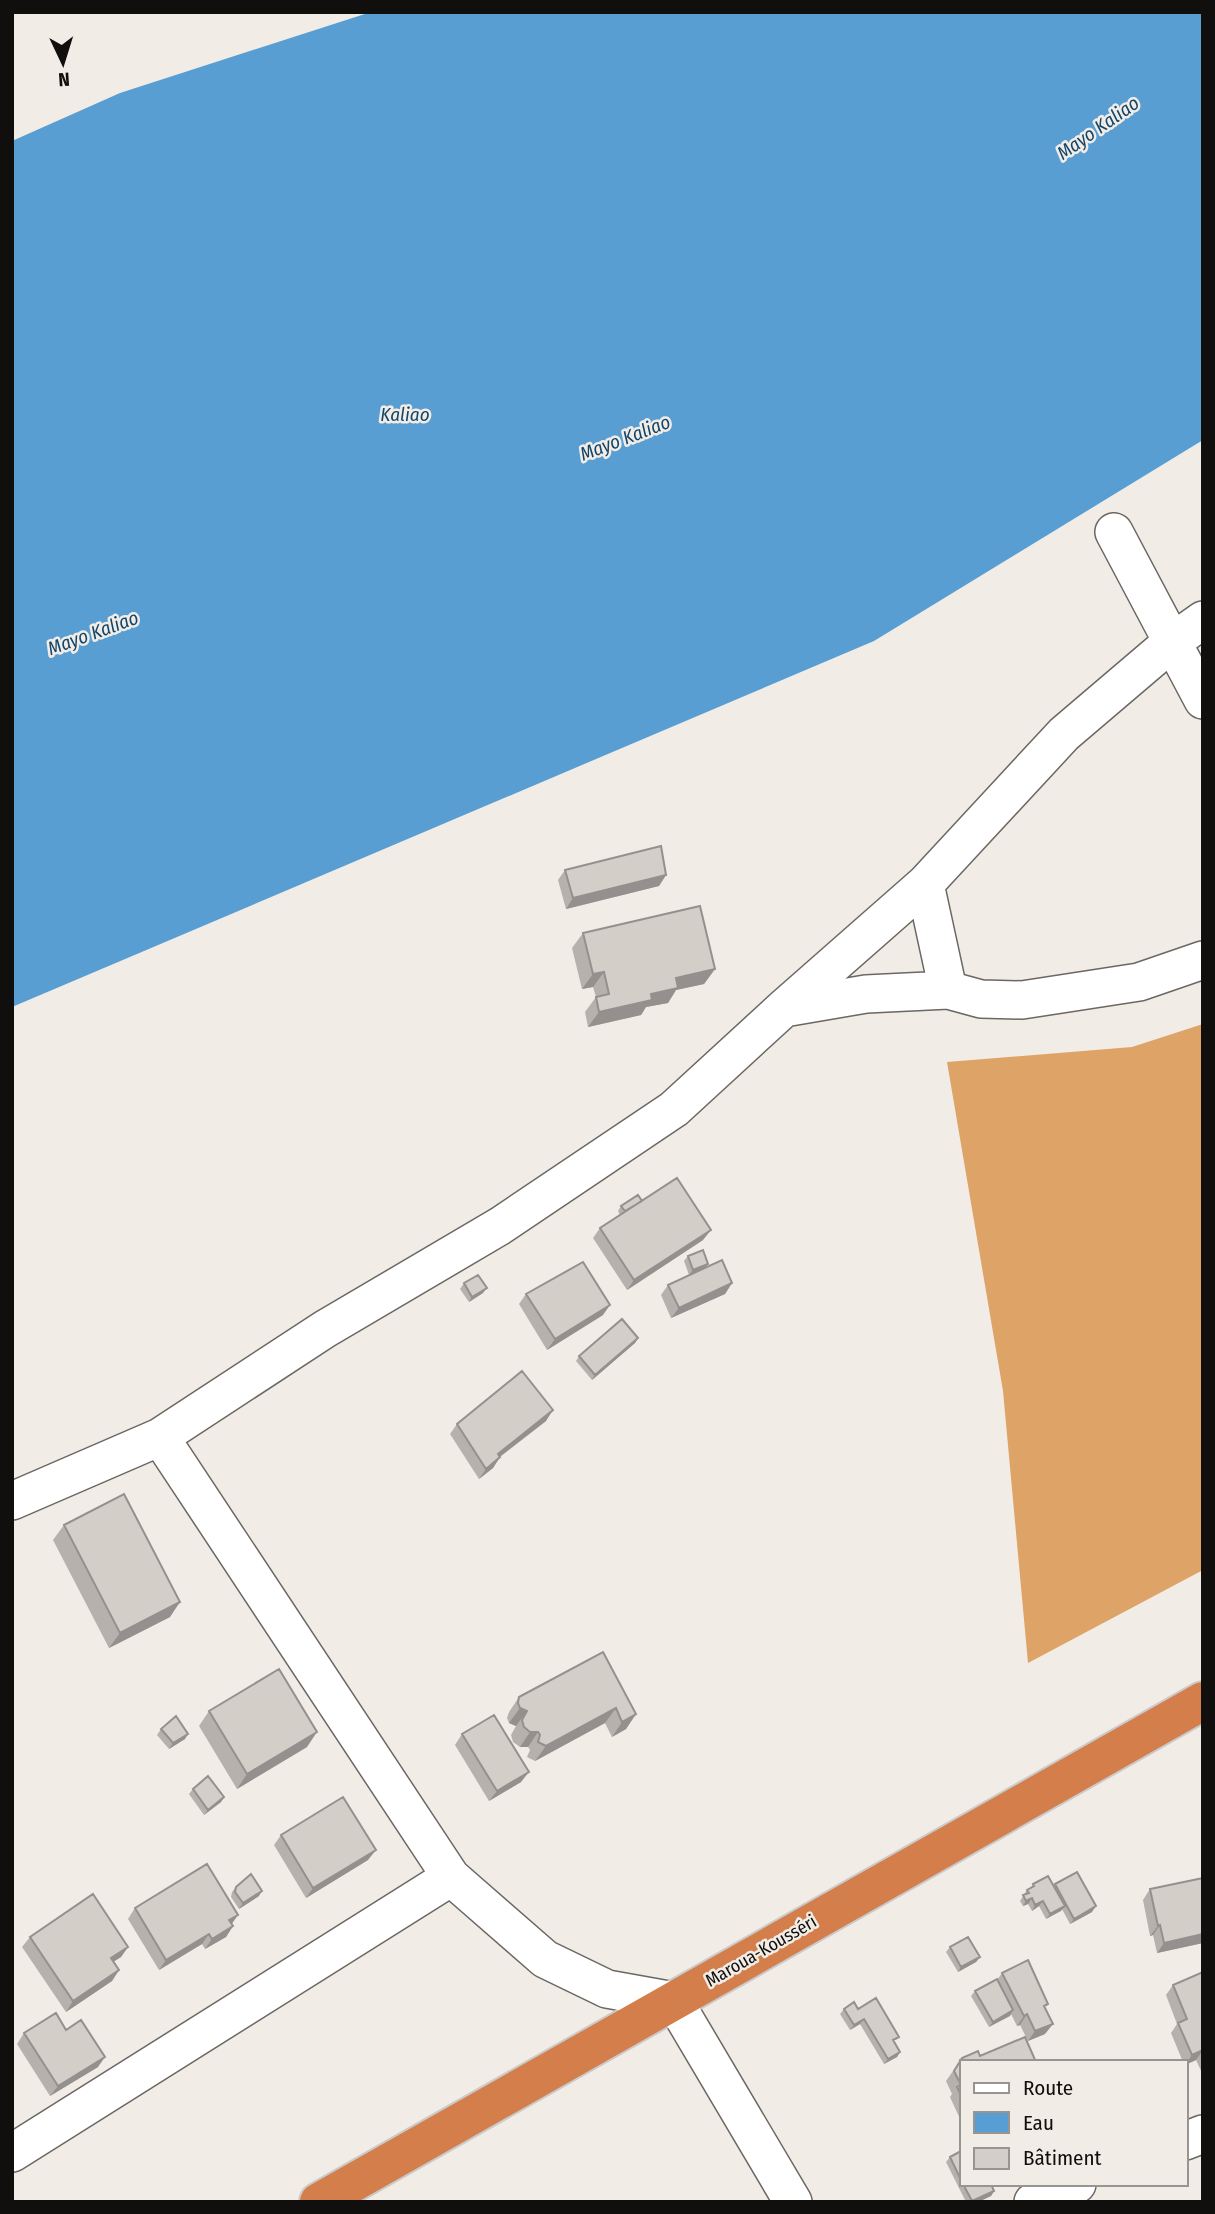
<svg xmlns="http://www.w3.org/2000/svg" width="1215" height="2214" viewBox="0 0 1215 2214" font-family="'Fira Sans Condensed',sans-serif">
	<rect width="100%" height="100%" fill="#f2ece7"/>
	<path fill="#dea366" d="M 1203,1024 L 1203,1570 L 1028,1663 L 1003,1391 L 947,1062 L 1132,1047 Z"/>
	<path fill="#589ed2" d="M 371,12 L 1203,12 L 1203,440 L 874,641 L 12,1007 L 12,141 L 120,93 Z"/>
	<g fill="none" stroke-linecap="round" stroke-linejoin="round">
		<defs>
			<path id="minor" d="M 1114,532 L 1203,700
				M 925,884 L 948,990 L 981,999 L 1022,1000 L 1139,982 L 1203,960
				M 784,1008 L 866,994 L 948,990
				M 160,1437 L 451,1877 L 545,1959 L 607,1989 L 674,2001 L 793,2202
				M 12,1501 L 160,1437 L 325,1329 L 500,1226 L 674,1109 L 784,1008 L 925,884 L 1064,734 L 1172,642 L 1203,620
				M 1185,2141 L 1203,2134
				M 12,2153 L 451,1877
				M 1033,2202 L 1077,2184"/>
			<path id="highway" d="M 319,2202 L 1203,1701"/>
		</defs>
		<use href="#minor" stroke="#6c6762" stroke-width="40"/>
		<use href="#highway" stroke="#cbcaca" stroke-width="42"/>
		<use href="#minor" stroke="#fff" stroke-width="37"/>
		<use href="#highway" stroke="#d47e4b" stroke-width="38"/>
	</g>
	<path fill="#b6b1ad" d="M 565,870 L 666,875 L 659,886 L 566,909 L 558,880 Z
		M 583,933 L 715,969 L 704,984 L 676,990 L 668,1003 L 646,1007 L 641,1015 L 588,1027 L 585,1012 L 596,997 L 593,987 L 582,989 L 572,948 Z
		M 642,1201 L 703,1240 L 627,1290 L 593,1238 L 600,1228 L 620,1215 L 618,1211 L 621,1206 Z
		M 688,1256 L 708,1264 L 705,1268 L 732,1283 L 725,1294 L 671,1318 L 661,1295 L 668,1285 L 689,1275 L 684,1261 Z
		M 464,1283 L 483,1293 L 469,1302 L 460,1289 Z
		M 526,1294 L 603,1315 L 547,1350 L 519,1304 Z
		M 638,1338 L 635,1343 L 592,1380 L 576,1361 L 579,1356 Z
		M 546,1421 L 500,1457 L 493,1468 L 479,1479 L 450,1434 L 457,1424 Z
		M 64,1525 L 170,1617 L 109,1648 L 53,1540 Z
		M 603,1652 L 636,1714 L 626,1729 L 612,1737 L 605,1723 L 535,1761 L 527,1757 L 530,1750 L 528,1747 L 520,1747 L 513,1742 L 511,1735 L 516,1726 L 509,1723 L 507,1718 L 509,1712 L 519,1697 Z
		M 209,1711 L 307,1747 L 237,1789 L 199,1726 Z
		M 161,1729 L 185,1739 L 169,1749 L 157,1735 Z
		M 462,1734 L 521,1782 L 489,1801 L 455,1745 Z
		M 193,1789 L 224,1797 L 221,1802 L 204,1815 L 189,1794 Z
		M 281,1835 L 368,1860 L 306,1898 L 274,1845 Z
		M 1033,1884 L 1054,1886 L 1055,1884 L 1092,1912 L 1070,1924 L 1062,1909 L 1046,1919 L 1039,1906 L 1032,1911 L 1028,1904 L 1023,1906 L 1020,1901 L 1027,1890 L 1031,1888 Z
		M 236,1887 L 259,1896 L 239,1909 L 231,1897 L 232,1892 Z
		M 1150,1889 L 1203,1943 L 1157,1953 L 1153,1935 L 1150,1936 L 1143,1900 Z
		M 135,1908 L 232,1924 L 233,1926 L 226,1937 L 205,1949 L 202,1944 L 159,1970 L 128,1919 Z
		M 30,1937 L 128,1947 L 121,1957 L 113,1962 L 119,1970 L 112,1981 L 66,2012 L 22,1947 Z
		M 950,1947 L 980,1957 L 976,1962 L 958,1972 L 946,1952 Z
		M 1203,1972 L 1203,2075 L 1196,2060 L 1185,2065 L 1185,2062 L 1183,2062 L 1171,2033 L 1177,2024 L 1166,1995 L 1173,1985 Z
		M 1002,1973 L 1045,2008 L 1045,2034 L 1028,2041 L 1020,2025 L 1017,2026 L 1011,2014 L 989,2027 L 971,1996 L 975,1991 L 997,1980 Z
		M 844,2009 L 858,2009 L 895,2042 L 900,2052 L 897,2057 L 884,2064 L 860,2024 L 850,2030 L 840,2014 Z
		M 66,2030 L 98,2067 L 50,2096 L 17,2044 L 24,2033 Z
		M 980,2056 L 1036,2062 L 961,2062 L 961,2121 L 950,2097 L 952,2094 L 946,2081 L 962,2058 Z
		M 961,2151 L 961,2184 L 991,2184 L 994,2191 L 991,2196 L 978,2202 L 966,2202 L 946,2162 L 950,2157 Z"/>
	<path fill="#94908d" d="M 666,875 L 659,886 L 566,909 L 573,898 Z
		M 715,969 L 704,984 L 676,990 L 668,1003 L 646,1007 L 641,1015 L 588,1027 L 599,1012 L 651,994 L 676,978 Z
		M 604,972 L 593,987 L 582,989 L 593,974 Z
		M 711,1230 L 703,1240 L 627,1290 L 634,1280 Z
		M 708,1264 L 704,1269 L 689,1275 L 693,1270 Z
		M 732,1283 L 725,1294 L 671,1318 L 679,1308 Z
		M 487,1288 L 483,1293 L 469,1302 L 472,1297 Z
		M 610,1305 L 603,1315 L 547,1350 L 555,1339 Z
		M 638,1338 L 635,1343 L 592,1380 L 595,1375 Z
		M 553,1410 L 546,1421 L 490,1464 L 498,1454 Z
		M 500,1457 L 493,1468 L 479,1479 L 486,1469 Z
		M 180,1602 L 170,1617 L 109,1648 L 120,1633 Z
		M 520,1708 L 527,1711 L 516,1726 L 509,1723 Z
		M 616,1708 L 605,1723 L 535,1761 L 546,1746 Z
		M 636,1714 L 626,1729 L 612,1737 L 622,1722 Z
		M 317,1732 L 307,1747 L 237,1789 L 247,1774 Z
		M 530,1732 L 538,1732 L 528,1747 L 520,1747 Z
		M 188,1734 L 185,1739 L 169,1749 L 173,1743 Z
		M 529,1772 L 521,1782 L 489,1801 L 497,1791 Z
		M 224,1797 L 221,1802 L 204,1815 L 208,1810 Z
		M 376,1850 L 368,1860 L 306,1898 L 313,1888 Z
		M 262,1891 L 259,1896 L 239,1909 L 243,1903 Z
		M 1032,1898 L 1028,1904 L 1023,1906 L 1026,1901 Z
		M 1043,1901 L 1039,1906 L 1032,1911 L 1035,1905 Z
		M 1065,1906 L 1061,1911 L 1046,1919 L 1050,1914 Z
		M 1096,1906 L 1092,1912 L 1070,1924 L 1074,1919 Z
		M 238,1915 L 231,1925 L 229,1920 Z
		M 1160,1925 L 1153,1935 L 1150,1936 L 1158,1926 Z
		M 233,1926 L 226,1937 L 205,1949 L 212,1939 Z
		M 209,1934 L 202,1944 L 159,1970 L 166,1960 Z
		M 1203,1934 L 1203,1943 L 1157,1953 L 1164,1943 Z
		M 128,1947 L 121,1957 L 103,1968 L 111,1958 Z
		M 980,1957 L 976,1962 L 958,1972 L 961,1967 Z
		M 119,1970 L 112,1981 L 66,2012 L 73,2001 Z
		M 1013,2010 L 1010,2016 L 989,2027 L 993,2022 Z
		M 1027,2014 L 1020,2025 L 1017,2026 L 1024,2016 Z
		M 864,2019 L 860,2024 L 850,2030 L 854,2025 Z
		M 1053,2024 L 1045,2034 L 1028,2041 L 1035,2031 Z
		M 1203,2050 L 1196,2060 L 1185,2065 L 1192,2055 Z
		M 900,2052 L 897,2057 L 884,2064 L 888,2059 Z
		M 105,2057 L 98,2067 L 50,2096 L 58,2086 Z
		M 994,2191 L 991,2196 L 978,2202 L 971,2202 Z"/>
	<path fill="#d4cec9" stroke="#94908d" stroke-width="2" d="M 661,846 L 666,875 L 573,898 L 565,870 Z
		M 700,906 L 715,969 L 676,978 L 678,988 L 651,994 L 652,1000 L 599,1012 L 596,997 L 609,994 L 604,972 L 593,974 L 583,933 Z
		M 677,1178 L 711,1230 L 634,1280 L 600,1228 Z
		M 638,1195 L 642,1201 L 625,1211 L 621,1206 Z
		M 703,1250 L 708,1264 L 693,1270 L 688,1256 Z
		M 722,1260 L 732,1283 L 679,1308 L 668,1285 Z
		M 583,1262 L 610,1305 L 555,1339 L 526,1294 Z
		M 478,1275 L 487,1288 L 472,1297 L 464,1283 Z
		M 622,1319 L 638,1338 L 595,1375 L 579,1356 Z
		M 522,1371 L 553,1410 L 498,1454 L 500,1457 L 486,1469 L 457,1424 Z
		M 124,1494 L 180,1602 L 120,1633 L 64,1525 Z
		M 603,1652 L 636,1714 L 622,1722 L 616,1708 L 546,1746 L 538,1742 L 540,1735 L 538,1732 L 530,1732 L 524,1727 L 522,1720 L 527,1711 L 520,1708 L 518,1703 L 519,1697 Z
		M 279,1669 L 317,1732 L 247,1774 L 209,1711 Z
		M 494,1715 L 529,1772 L 497,1791 L 462,1734 Z
		M 176,1716 L 188,1734 L 173,1743 L 161,1729 Z
		M 208,1776 L 224,1797 L 208,1810 L 193,1789 Z
		M 343,1797 L 376,1850 L 313,1888 L 281,1835 Z
		M 207,1864 L 238,1915 L 229,1920 L 233,1926 L 212,1939 L 209,1934 L 166,1960 L 135,1908 Z
		M 1077,1872 L 1096,1906 L 1074,1919 L 1055,1884 Z
		M 251,1874 L 262,1891 L 243,1903 L 235,1892 L 236,1887 Z
		M 1048,1876 L 1065,1906 L 1050,1914 L 1043,1901 L 1035,1905 L 1032,1898 L 1026,1901 L 1023,1895 L 1029,1893 L 1027,1890 L 1034,1886 L 1033,1884 Z
		M 1203,1878 L 1203,1934 L 1164,1943 L 1160,1925 L 1158,1926 L 1150,1889 Z
		M 93,1894 L 128,1947 L 111,1958 L 119,1970 L 73,2001 L 30,1937 Z
		M 968,1937 L 980,1957 L 961,1967 L 950,1947 Z
		M 1028,1960 L 1048,2004 L 1044,2006 L 1053,2024 L 1035,2031 L 1027,2014 L 1024,2016 L 1002,1973 Z
		M 1203,1972 L 1203,2050 L 1192,2055 L 1178,2023 L 1187,2019 L 1173,1985 Z
		M 997,1979 L 1013,2010 L 993,2022 L 975,1991 Z
		M 876,1998 L 899,2037 L 893,2040 L 900,2052 L 888,2059 L 864,2019 L 854,2025 L 844,2009 L 854,2002 L 858,2009 Z
		M 56,2013 L 66,2030 L 81,2020 L 105,2057 L 58,2086 L 24,2033 Z
		M 1025,2037 L 1036,2062 L 961,2062 L 961,2095 L 957,2087 L 961,2085 L 954,2071 L 962,2058 L 978,2051 L 980,2056 Z
		M 961,2151 L 961,2180 L 950,2157 Z
		M 963,2184 L 991,2184 L 994,2191 L 972,2201 Z"/>
	<g text-anchor="middle" dominant-baseline="central" stroke-width="5" stroke-linejoin="round" paint-order="stroke">
		<g font-size="18" fill="#110f0d" stroke="#f2ece7">
			<text transform="translate(761 1951) rotate(-30)">Maroua-Kousséri</text>
		</g>
		<g font-size="19" font-style="italic" fill="#11466a" stroke="#f2ece7">
			<text transform="translate(1098 128) rotate(-35)">Mayo Kaliao</text>
			<text x="405" y="414">Kaliao</text>
			<text transform="translate(625 438) rotate(-21)">Mayo Kaliao</text>
			<text transform="translate(93 633) rotate(-20)">Mayo Kaliao</text>
		</g>
	</g>
	<rect width="1215" height="2214" fill="none" stroke="#110f0d" stroke-width="28"/>
	<rect x="960" y="2060" width="228" height="126" fill="#f2ece7" stroke="#989490" stroke-width="2"/>
	<rect x="974" y="2083" width="35" height="10" fill="#ffffff" stroke="#989490" stroke-width="2"/>
	<text x="1023" y="2095" font-size="21" fill="#110f0d">Route</text>
	<rect x="974" y="2112" width="35" height="21" fill="#589ed2" stroke="#989490" stroke-width="2"/>
	<text x="1023" y="2130" font-size="21" fill="#110f0d">Eau</text>
	<rect x="974" y="2148" width="35" height="21" fill="#d4cec9" stroke="#989490" stroke-width="2"/>
	<text x="1023" y="2165" font-size="21" fill="#110f0d">Bâtiment</text>
	<g transform="translate(63 63) rotate(176)" stroke="#f2ece7" stroke-width="5" paint-order="stroke">
	<path d="M0-5L12 26L0 18L-12 26Z" fill="#110f0d"/>
	<text y="-10" font-size="19" font-weight="bold" text-anchor="middle" fill="#110f0d">N</text>
	</g>
</svg>
